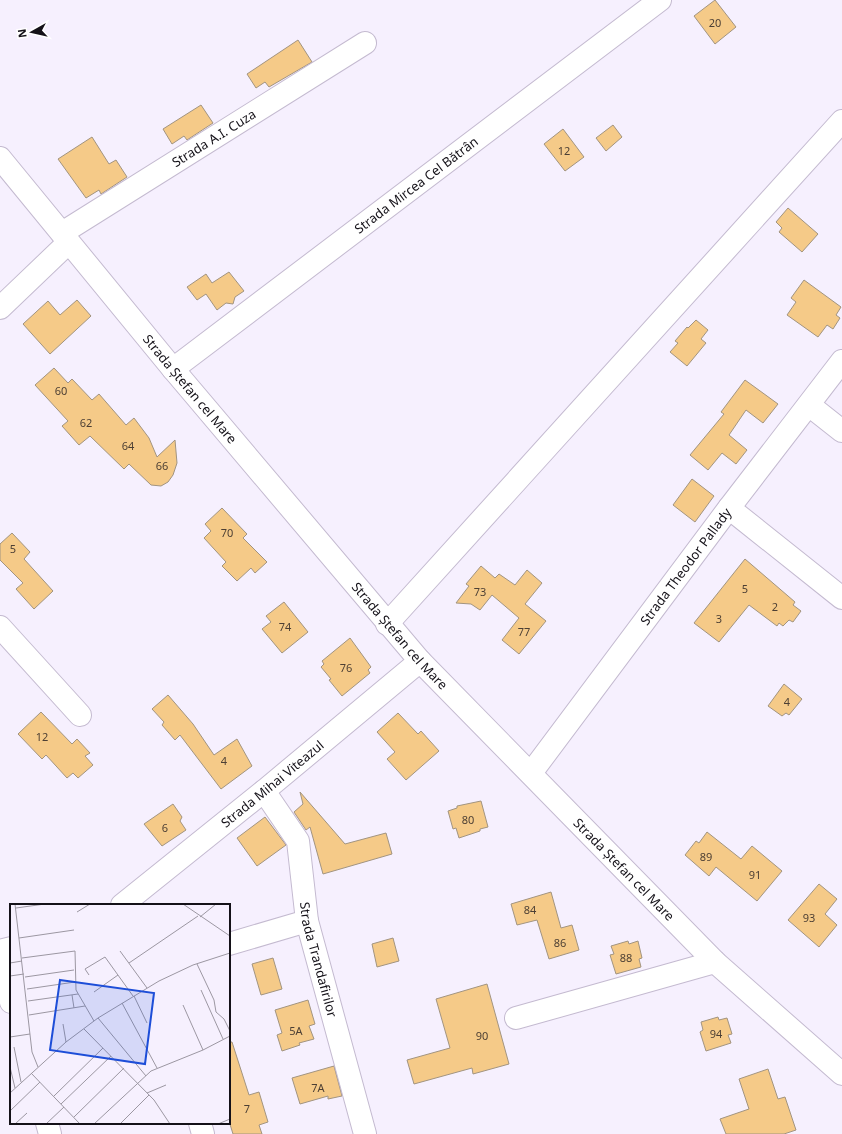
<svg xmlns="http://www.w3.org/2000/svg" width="842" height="1134" viewBox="0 0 842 1134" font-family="'Noto Sans',sans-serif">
	<rect width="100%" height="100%" fill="#f6f0fe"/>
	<path fill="#f5ca88" stroke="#a29480" d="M 715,0 L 736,27 L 715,44 L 694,16 Z
		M 298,40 L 312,62 L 269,87 L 265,82 L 256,88 L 247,74 Z
		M 201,105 L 213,123 L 187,140 L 184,136 L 172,144 L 163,129 Z
		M 613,125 L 622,137 L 606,151 L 596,138 Z
		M 563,129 L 584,157 L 565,171 L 544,144 Z
		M 92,137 L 109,164 L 116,160 L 127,177 L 101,194 L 99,190 L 86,198 L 58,159 Z
		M 788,208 L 818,234 L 802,252 L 779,232 L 782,228 L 776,222 Z
		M 229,272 L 244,291 L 235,297 L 233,304 L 226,303 L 217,310 L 206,294 L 197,300 L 187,287 L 206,274 L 212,283 Z
		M 804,280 L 841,307 L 836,315 L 840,318 L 833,329 L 827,325 L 818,337 L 787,315 L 796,302 L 791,298 Z
		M 77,300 L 91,316 L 50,354 L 23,324 L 48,301 L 60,315 Z
		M 696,320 L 708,330 L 701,339 L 706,343 L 687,366 L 670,352 L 678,343 L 675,341 L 687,327 L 688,328 Z
		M 54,368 L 68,383 L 72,379 L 92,400 L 99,394 L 126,425 L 134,418 L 149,438 L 157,457 L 175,440 L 177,463 L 173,475 L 168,482 L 161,486 L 151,485 L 129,464 L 124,469 L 90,436 L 79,445 L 62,426 L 68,421 L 35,385 Z
		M 745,380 L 778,404 L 763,423 L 746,410 L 729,435 L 747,450 L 736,464 L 722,453 L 708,470 L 690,455 L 724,414 L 721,412 Z
		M 692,479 L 714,496 L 695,522 L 673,505 Z
		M 222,508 L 247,534 L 243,538 L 267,562 L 255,573 L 251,568 L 237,581 L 222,566 L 226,562 L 204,538 L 211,531 L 205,524 Z
		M 12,533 L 30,552 L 24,559 L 53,591 L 34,609 L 16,589 L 23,583 L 0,560 L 0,544 Z
		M 745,559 L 795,602 L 793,605 L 801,611 L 793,622 L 789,620 L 783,626 L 779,623 L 777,626 L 749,605 L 719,642 L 694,623 Z
		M 481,566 L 495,578 L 499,574 L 515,585 L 527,570 L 542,583 L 525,604 L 546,621 L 519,654 L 502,640 L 519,618 L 492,595 L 480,610 L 471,604 L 456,603 L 469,586 L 466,584 Z
		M 284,602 L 308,632 L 282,653 L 262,629 L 271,622 L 266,616 Z
		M 350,638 L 371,667 L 368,670 L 370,673 L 342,696 L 329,680 L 331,679 L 321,667 L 324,664 L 322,661 Z
		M 784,684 L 802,699 L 789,715 L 786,713 L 782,716 L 768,706 Z
		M 168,695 L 193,724 L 214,755 L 237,739 L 252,766 L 221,789 L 180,735 L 175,740 L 162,725 L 164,722 L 152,709 Z
		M 41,712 L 72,744 L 77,739 L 90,753 L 85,756 L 93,765 L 78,778 L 73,773 L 67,778 L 46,755 L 42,759 L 18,734 Z
		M 398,713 L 418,734 L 421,731 L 439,751 L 406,780 L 387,759 L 395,752 L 377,732 Z
		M 300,792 L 345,844 L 386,833 L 392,854 L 323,874 L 310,827 L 306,830 L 294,812 L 303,804 Z
		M 481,801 L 488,827 L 480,829 L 480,831 L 459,838 L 456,828 L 453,829 L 448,811 L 457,808 L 457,806 Z
		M 173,804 L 182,817 L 180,821 L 186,830 L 162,846 L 144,824 Z
		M 265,817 L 286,845 L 257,866 L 237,838 Z
		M 707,832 L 741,859 L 752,846 L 782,871 L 757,901 L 716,867 L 709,876 L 685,855 L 696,841 L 699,843 Z
		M 819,884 L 837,899 L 825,914 L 837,925 L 819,947 L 788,920 Z
		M 551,892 L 561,928 L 572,925 L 579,950 L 549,959 L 537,920 L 517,925 L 511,904 Z
		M 393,938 L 399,961 L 377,967 L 372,944 Z
		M 628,941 L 629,944 L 638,941 L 642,958 L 639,959 L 641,967 L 616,974 L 610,955 L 614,954 L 611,946 Z
		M 273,958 L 282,989 L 261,995 L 252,964 Z
		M 487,984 L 509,1064 L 473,1074 L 472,1068 L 414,1084 L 407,1060 L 450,1048 L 436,999 Z
		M 308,1000 L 315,1024 L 309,1026 L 314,1039 L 299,1043 L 300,1045 L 282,1051 L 277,1035 L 282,1033 L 275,1010 Z
		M 718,1017 L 719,1020 L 727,1018 L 732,1034 L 728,1035 L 731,1043 L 706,1051 L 700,1032 L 703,1030 L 701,1022 Z
		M 229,1042 L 232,1042 L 249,1095 L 259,1092 L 268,1122 L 259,1125 L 262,1134 L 233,1134 L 229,1121 Z
		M 334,1066 L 342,1096 L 328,1099 L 328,1096 L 300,1104 L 292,1078 Z
		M 768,1069 L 778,1099 L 785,1097 L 796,1130 L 784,1134 L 726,1134 L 720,1119 L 749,1109 L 739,1079 Z"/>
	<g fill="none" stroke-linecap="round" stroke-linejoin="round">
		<defs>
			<g id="minor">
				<path id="s1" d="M 0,158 L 173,369 L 420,661 L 715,962 L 842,1074"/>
				<path id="s2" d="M 62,233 L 365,43"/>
				<path d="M 0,308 L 68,243"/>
				<path id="s3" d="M 173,369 L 660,0"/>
				<path d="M 809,405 L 842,431"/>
				<path d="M 729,508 L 842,598"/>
				<path d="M 387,624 L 842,121"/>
				<path d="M 0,627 L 80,715"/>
				<path id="s4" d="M 531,773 L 729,508 L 842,361"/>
				<path id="s5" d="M 264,791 L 298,841 L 307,921 L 365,1134"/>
				<path id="s6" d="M 122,905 L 264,791 L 420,661"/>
				<path d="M 229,944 L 307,921"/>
				<path d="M 0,951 L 11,948"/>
				<path d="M 0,965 L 11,1002"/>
				<path d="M 516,1018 L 715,962"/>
				<path d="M 47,1123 L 50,1134"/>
				<path d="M 200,1123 L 203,1134"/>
			</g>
		</defs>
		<use href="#minor" stroke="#c4bad0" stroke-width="24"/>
		<use href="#minor" stroke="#fff" stroke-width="22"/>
	</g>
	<g text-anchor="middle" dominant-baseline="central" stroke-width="3.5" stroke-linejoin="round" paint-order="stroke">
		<g font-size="11" fill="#4c3f34">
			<text x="715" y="22">20</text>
			<text x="564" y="150">12</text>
			<text x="61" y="390">60</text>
			<text x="86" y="422">62</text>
			<text x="128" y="445">64</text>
			<text x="162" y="465">66</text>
			<text x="227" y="532">70</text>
			<text x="13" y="548">5</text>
			<text x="745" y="588">5</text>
			<text x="480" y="591">73</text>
			<text x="775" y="606">2</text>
			<text x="719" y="618">3</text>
			<text x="285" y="626">74</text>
			<text x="524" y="631">77</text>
			<text x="346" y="667">76</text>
			<text x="787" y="701">4</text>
			<text x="42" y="736">12</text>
			<text x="224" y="760">4</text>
			<text x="468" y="819">80</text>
			<text x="165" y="827">6</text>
			<text x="706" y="856">89</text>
			<text x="755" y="874">91</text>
			<text x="530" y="909">84</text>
			<text x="809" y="917">93</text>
			<text x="560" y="942">86</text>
			<text x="626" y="957">88</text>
			<text x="296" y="1030">5A</text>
			<text x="716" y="1033">94</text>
			<text x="482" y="1035">90</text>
			<text x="318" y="1087">7A</text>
			<text x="247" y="1108">7</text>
		</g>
		<g font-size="13" fill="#141118" stroke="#fff">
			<text stroke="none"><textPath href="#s2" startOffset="179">Strada A.I. Cuza</textPath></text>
			<text stroke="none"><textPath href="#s3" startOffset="305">Strada Mircea Cel Bătrân</textPath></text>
			<text stroke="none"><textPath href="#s1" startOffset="299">Strada Ștefan cel Mare</textPath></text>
			<text stroke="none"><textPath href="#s4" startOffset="258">Strada Theodor Pallady</textPath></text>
			<text stroke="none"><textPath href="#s1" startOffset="623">Strada Ștefan cel Mare</textPath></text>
			<text stroke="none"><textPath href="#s6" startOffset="193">Strada Mihai Viteazul</textPath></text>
			<text stroke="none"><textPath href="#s1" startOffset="947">Strada Ștefan cel Mare</textPath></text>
			<text stroke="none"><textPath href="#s5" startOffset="181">Strada Trandafirilor</textPath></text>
		</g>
	</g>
	<g transform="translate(10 904)">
		<rect width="220" height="220" fill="#f6f0fe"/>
		<path fill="none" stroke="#9c97a2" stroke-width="1" d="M 5,0 L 22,148 L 28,163M 173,0 L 220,32M 6,4 L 35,0M 67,8 L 80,0M 190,13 L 206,0M 9,34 L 64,26M 110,47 L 137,84M 12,54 L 65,47 L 66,86 L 84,117M 0,59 L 12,57M 119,59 L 188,12M 187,60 L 204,96 L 206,108 L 214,115 L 220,127M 79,71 L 75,65 L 95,53 L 123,92M 0,72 L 14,70M 15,73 L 64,66M 17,85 L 65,78M 191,86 L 213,135M 84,88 L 108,71M 62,91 L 64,104M 124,92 L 137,119M 18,97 L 68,90M 112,99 L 147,164M 173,101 L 193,146M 19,111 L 75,102M 88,114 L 136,172M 53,120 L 56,138M 74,125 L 144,196 L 160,220M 0,133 L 20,130M 4,143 L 11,178M 0,163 L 5,184M 21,169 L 70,220M 0,189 L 56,138 L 88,114 L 149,77 L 183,61 L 220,49M 137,189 L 156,181M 44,192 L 93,144M 51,200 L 101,152M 0,207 L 30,178M 64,213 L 114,164M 5,220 L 17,209M 36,220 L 54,203M 84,220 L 141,167 L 193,146 L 220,132M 110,220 L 139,191M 208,220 L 220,215"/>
		<path fill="#1d4ed8" fill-opacity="0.15" stroke="#1d4ed8" stroke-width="2" d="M 50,76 L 144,89 L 135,160 L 40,146 Z"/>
		<rect width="220" height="220" fill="none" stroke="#141118" stroke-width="2"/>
	</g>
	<g transform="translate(32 32) rotate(262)" stroke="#ffffff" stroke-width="3" paint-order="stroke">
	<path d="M0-3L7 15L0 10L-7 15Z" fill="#141118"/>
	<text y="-6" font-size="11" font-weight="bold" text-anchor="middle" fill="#141118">N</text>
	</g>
</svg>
